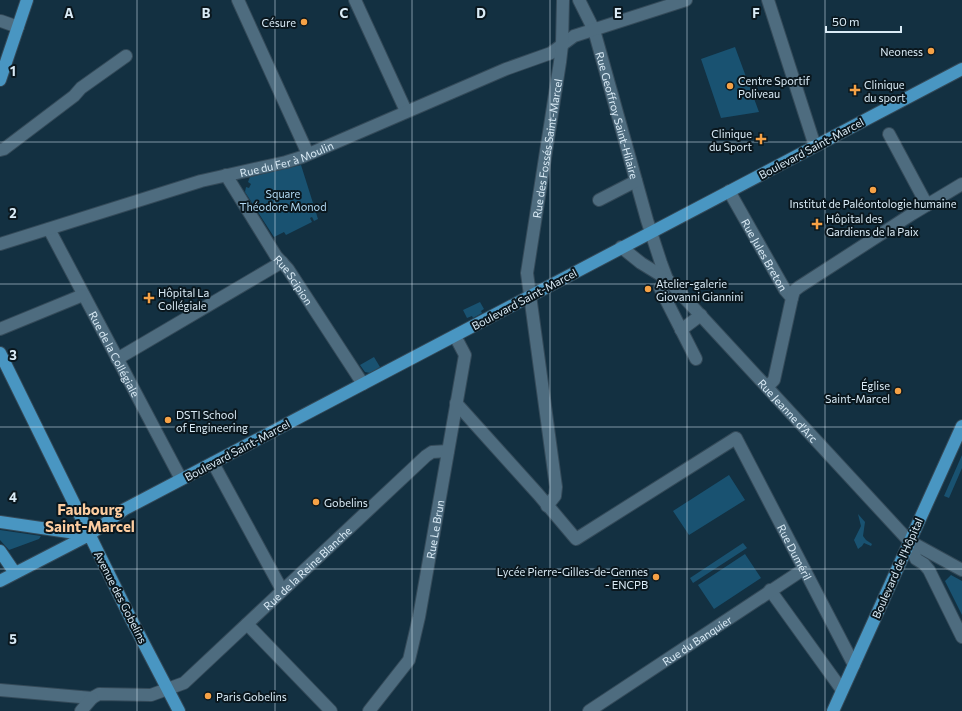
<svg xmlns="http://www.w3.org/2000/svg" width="962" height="711" viewBox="0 0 962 711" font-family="Commissioner,sans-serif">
	<rect width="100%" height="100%" fill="#133041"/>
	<path fill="#195271" d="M 735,47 L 759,112 L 721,118 L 701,59 Z
		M 301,165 L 318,219 L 314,221 L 312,217 L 310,218 L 312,222 L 286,235 L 284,232 L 274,237 L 245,192 L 246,187 L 249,188 L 251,184 L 248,182 L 250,177 Z
		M 480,302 L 484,309 L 481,311 L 482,313 L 473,318 L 472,316 L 467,318 L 463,310 Z
		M 374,357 L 380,367 L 370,373 L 365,372 L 360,365 Z
		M 962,455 L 962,468 L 949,498 L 944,496 Z
		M 729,475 L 745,500 L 689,535 L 673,511 Z
		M 858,514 L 865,522 L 863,536 L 866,540 L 872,544 L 871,546 L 864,543 L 862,546 L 858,549 L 854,540 L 861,526 Z
		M 0,530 L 41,536 L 39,539 L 9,550 L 0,540 Z
		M 743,543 L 747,548 L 693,583 L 690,578 Z
		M 745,554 L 761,578 L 714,609 L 698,585 Z
		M 951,575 L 962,581 L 962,615 L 945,581 Z"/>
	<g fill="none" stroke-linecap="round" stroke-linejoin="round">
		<defs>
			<g id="minor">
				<path d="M 238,0 L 308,154"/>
				<path d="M 355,0 L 406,111"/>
				<path id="s1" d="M 579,0 L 594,30 L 647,220 L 661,263 L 667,279"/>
				<path d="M 768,0 L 815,146"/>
				<path d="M 1,21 L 18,27"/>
				<path d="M 889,134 L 927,205"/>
				<path d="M 0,150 L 4,149 L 74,96 L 81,88 L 126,56"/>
				<path id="s2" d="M 226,175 L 276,256 L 288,269 L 363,384"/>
				<path id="s3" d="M 729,191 L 785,290 L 792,298 L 774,380 L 767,387"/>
				<path d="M 599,200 L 636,181"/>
				<path id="s4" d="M 49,229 L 181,479"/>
				<path id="s5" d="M 0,244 L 201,181 L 286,162 L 302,157 L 506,69 L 551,53 L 574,36 L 686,0"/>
				<path id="s6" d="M 621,247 L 641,263 L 667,279 L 909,541 L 962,570"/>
				<path d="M 667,279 L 660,288 L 696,359"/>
				<path d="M 792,298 L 794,291 L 799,287 L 912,214 L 962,184"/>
				<path d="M 0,329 L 83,295"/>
				<path d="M 681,330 L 701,315"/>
				<path d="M 117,359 L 282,262"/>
				<path id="s7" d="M 456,403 L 538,494 L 576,539 L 736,438 L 854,665"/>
				<path d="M 213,463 L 282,590"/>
				<path id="s8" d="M 547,506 L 555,496 L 556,487 L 527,273 L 560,62 L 562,45 L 563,0"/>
				<path d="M 909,541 L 916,559 L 924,564 L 929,570 L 962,637"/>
				<path d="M 770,590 L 842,690"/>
				<path d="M 247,624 L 331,711"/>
				<path id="s9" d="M 0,690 L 92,698 L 99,694 L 151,695 L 184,683 L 426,456 L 432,452 L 448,451"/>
				<path d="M 81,711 L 92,698"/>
				<path id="s10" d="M 369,711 L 409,660 L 419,617 L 465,355 L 455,336"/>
				<path id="s11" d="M 589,711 L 804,569"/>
			</g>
			<path id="major" d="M 0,80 L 27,0
				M 0,353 L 131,619 L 179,711
				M 0,522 L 89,535
				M 0,551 L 15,573
				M 0,581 L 89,535 L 125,509 L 962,69
				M 833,711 L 962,426"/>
		</defs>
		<use href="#minor" stroke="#344a59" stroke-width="14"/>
		<use href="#major" stroke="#344a59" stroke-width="14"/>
		<use href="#minor" stroke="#4e6c7f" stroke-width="12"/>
		<use href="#major" stroke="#4996c2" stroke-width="12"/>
	</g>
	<path fill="none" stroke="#daebf6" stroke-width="1" stroke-opacity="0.55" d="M 137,0 L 137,711M 275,0 L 275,711M 412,0 L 412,711M 550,0 L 550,711M 687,0 L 687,711M 825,0 L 825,711M 0,142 L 962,142M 0,284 L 962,284M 0,427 L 962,427M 0,569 L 962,569"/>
	<g fill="#f6a246" stroke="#0a171e" stroke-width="1.5">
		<circle cx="304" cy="22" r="4"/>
		<circle cx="931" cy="51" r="4"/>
		<circle cx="730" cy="86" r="4"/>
		<path d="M853 84h4v4h4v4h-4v4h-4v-4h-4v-4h4z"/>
		<path d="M759 133h4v4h4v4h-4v4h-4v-4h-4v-4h4z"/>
		<circle cx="873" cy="190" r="4"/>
		<path d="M815 218h4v4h4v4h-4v4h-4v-4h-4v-4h4z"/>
		<circle cx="648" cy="289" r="4"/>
		<path d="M147 292h4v4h4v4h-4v4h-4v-4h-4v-4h4z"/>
		<circle cx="898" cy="391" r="4"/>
		<circle cx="168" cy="420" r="4"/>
		<circle cx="316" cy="502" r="4"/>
		<circle cx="656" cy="577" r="4"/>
		<circle cx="208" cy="696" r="4"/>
	</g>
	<g text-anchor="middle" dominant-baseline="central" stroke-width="4" stroke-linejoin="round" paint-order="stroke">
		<g font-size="11" fill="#daebf6" stroke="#0a171e" text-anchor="start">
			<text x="296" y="22" text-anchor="end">Césure</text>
			<text x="923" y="51" text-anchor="end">Neoness</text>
			<text x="738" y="80">Centre Sportif<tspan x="738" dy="13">Poliveau</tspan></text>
			<text x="864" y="84">Clinique<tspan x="864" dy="13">du sport</tspan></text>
			<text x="752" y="133" text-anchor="end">Clinique<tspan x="752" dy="13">du Sport</tspan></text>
			<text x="873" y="203" text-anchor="middle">Institut de Paléontologie humaine</text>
			<text x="826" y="218">Hôpital des<tspan x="826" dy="13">Gardiens de la Paix</tspan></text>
			<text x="656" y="283">Atelier-galerie<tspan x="656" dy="13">Giovanni Giannini</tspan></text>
			<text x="158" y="292">Hôpital La<tspan x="158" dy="13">Collégiale</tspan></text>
			<text x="890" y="385" text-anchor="end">Église<tspan x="890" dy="13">Saint-Marcel</tspan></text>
			<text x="176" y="414">DSTI School<tspan x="176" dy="13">of Engineering</tspan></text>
			<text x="324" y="502">Gobelins</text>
			<text x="648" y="571" text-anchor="end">Lycée Pierre-Gilles-de-Gennes<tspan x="648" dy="13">- ENCPB</tspan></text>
			<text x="216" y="696">Paris Gobelins</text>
		</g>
		<g font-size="11" fill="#daebf6" stroke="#0a171e">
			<text stroke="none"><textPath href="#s1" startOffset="122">Rue Geoffroy Saint-Hilaire</textPath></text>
			<text stroke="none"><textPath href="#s8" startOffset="364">Rue des Fossés Saint-Marcel</textPath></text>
			<text transform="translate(811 148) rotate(-28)">Boulevard Saint-Marcel</text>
			<text stroke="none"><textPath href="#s5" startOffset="299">Rue du Fer à Moulin</textPath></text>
			<text stroke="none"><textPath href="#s3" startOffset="73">Rue Jules Breton</textPath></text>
			<text stroke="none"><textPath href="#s2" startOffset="125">Rue Scipion</textPath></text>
			<text transform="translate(524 299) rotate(-28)">Boulevard Saint-Marcel</text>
			<text stroke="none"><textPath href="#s4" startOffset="141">Rue de la Collégiale</textPath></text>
			<text stroke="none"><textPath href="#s6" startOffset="235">Rue Jeanne d'Arc</textPath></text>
			<text transform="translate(237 450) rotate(-28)">Boulevard Saint-Marcel</text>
			<text stroke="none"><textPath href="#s10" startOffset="198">Rue Le Brun</textPath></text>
			<text stroke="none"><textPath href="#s7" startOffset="499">Rue Duméril</textPath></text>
			<text stroke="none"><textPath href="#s9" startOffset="356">Rue de la Reine Blanche</textPath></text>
			<text transform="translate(897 568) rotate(-66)">Boulevard de l'Hôpital</text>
			<text transform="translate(121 597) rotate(63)">Avenue des Gobelins</text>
			<text stroke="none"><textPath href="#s11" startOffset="129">Rue du Banquier</textPath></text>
		</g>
		<g font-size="11" fill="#b3dbf5" stroke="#0a171e">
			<text x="283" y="193">Square<tspan x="283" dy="13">Théodore Monod</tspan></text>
		</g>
		<g font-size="15" font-weight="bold" fill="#fdcda0" stroke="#0a171e">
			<text x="90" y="509">Faubourg<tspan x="90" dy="17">Saint-Marcel</tspan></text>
		</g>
	</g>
	<g font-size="13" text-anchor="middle" font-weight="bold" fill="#daebf6" stroke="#0a171e" stroke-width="4" stroke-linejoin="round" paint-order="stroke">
		<text x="69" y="18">A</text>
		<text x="206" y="18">B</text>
		<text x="344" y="18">C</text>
		<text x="481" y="18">D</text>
		<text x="618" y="18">E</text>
		<text x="756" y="18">F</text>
		<text x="13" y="76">1</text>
		<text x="13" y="218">2</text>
		<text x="13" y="360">3</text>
		<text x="13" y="502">4</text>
		<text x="13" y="644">5</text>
	</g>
	<path d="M826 26v6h75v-6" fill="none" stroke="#daebf6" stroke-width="2"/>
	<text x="832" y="26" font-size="12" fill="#daebf6" stroke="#0a171e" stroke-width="3" paint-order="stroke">50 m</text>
</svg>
